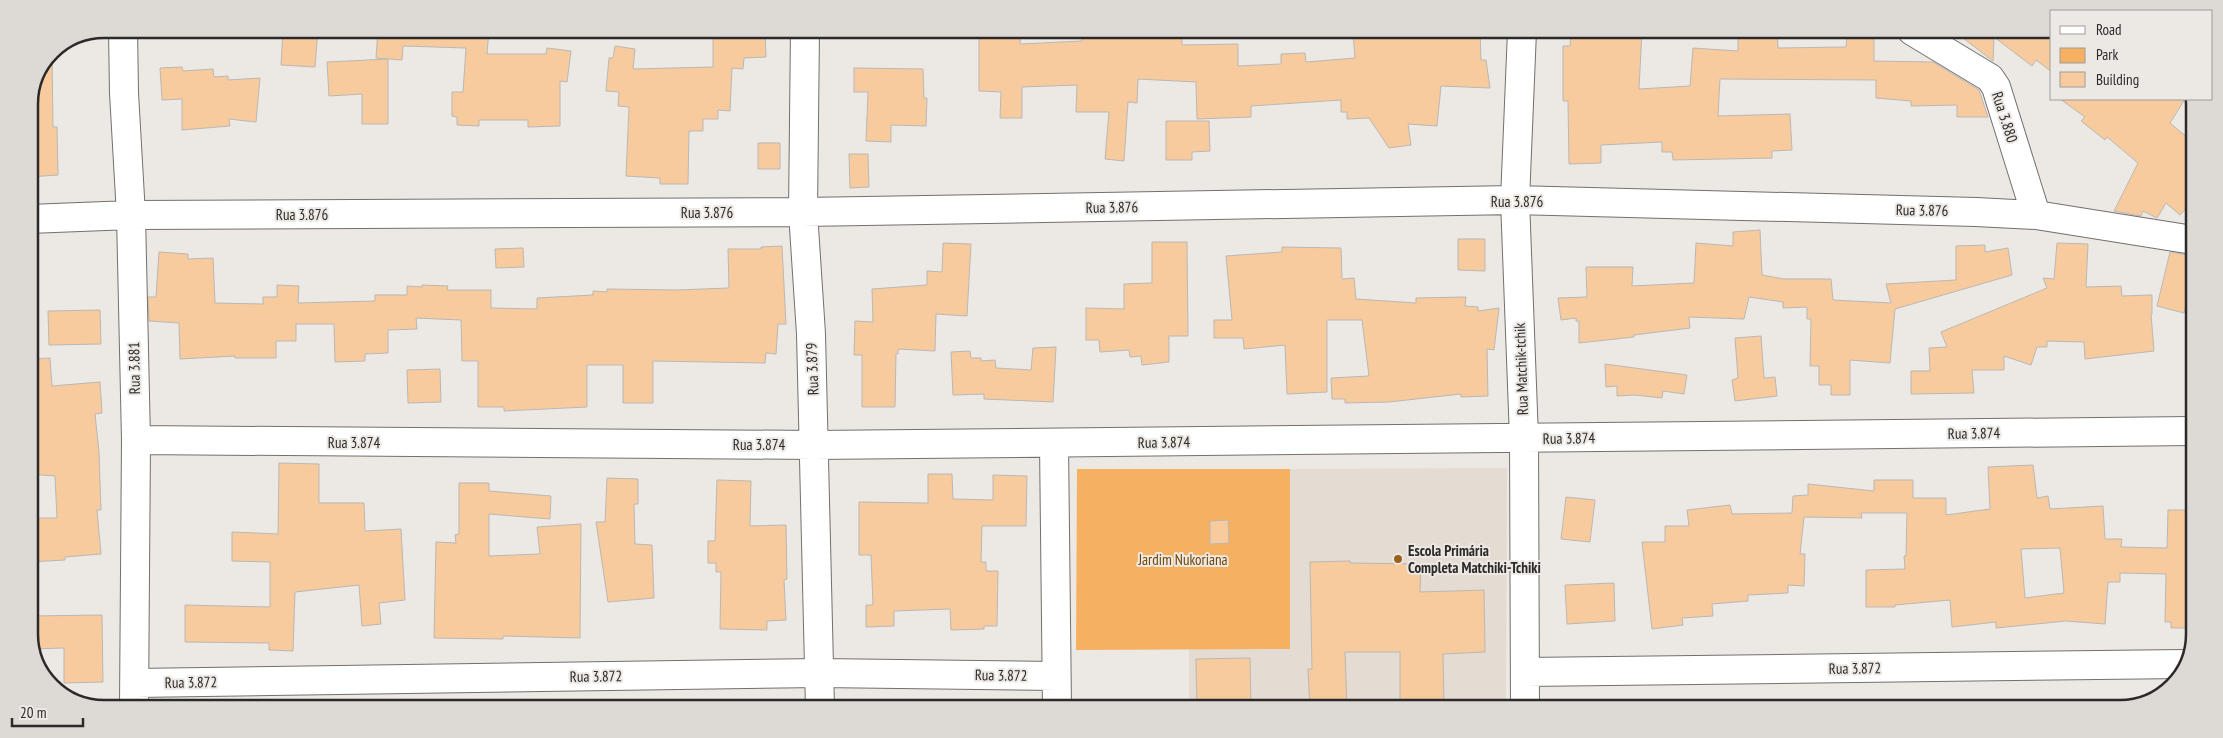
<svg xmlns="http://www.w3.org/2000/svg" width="2223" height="738" viewBox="0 0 2223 738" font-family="'PT Sans Narrow',sans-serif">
	<rect width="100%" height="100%" fill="#ece8e4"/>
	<path fill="#e4dbd2" d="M 1507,468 L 1506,708 L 1189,708 L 1189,649 L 1290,649 L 1290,469 Z"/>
	<path fill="#f5b061" d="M 1077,469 L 1290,469 L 1290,649 L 1076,650 Z"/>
	<path fill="#f7cb9d" stroke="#bbb8b4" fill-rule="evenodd" d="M 283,29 L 318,29 L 315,67 L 281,65 Z
		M 378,29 L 489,29 L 487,54 L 546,54 L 547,48 L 571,51 L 567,82 L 560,81 L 560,126 L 528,127 L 528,120 L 479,120 L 479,126 L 457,125 L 457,117 L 452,116 L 452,92 L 463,92 L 466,48 L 403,46 L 402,60 L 376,58 Z
		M 713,30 L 765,30 L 766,57 L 744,58 L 743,69 L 732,68 L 730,111 L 718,110 L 718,119 L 703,119 L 703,131 L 689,131 L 688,184 L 660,184 L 660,178 L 626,176 L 629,107 L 618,106 L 619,92 L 606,91 L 609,58 L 613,58 L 615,46 L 635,49 L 633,69 L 713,67 Z
		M 986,30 L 1021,30 L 1020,44 L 1082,41 L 1082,30 L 1109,30 L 1109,38 L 1156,37 L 1156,34 L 1182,35 L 1182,45 L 1238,44 L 1238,66 L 1281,64 L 1281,54 L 1305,53 L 1306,62 L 1355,58 L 1353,33 L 1388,30 L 1480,31 L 1481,60 L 1486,60 L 1490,88 L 1441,86 L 1437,126 L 1408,124 L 1411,145 L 1389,148 L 1369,118 L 1347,119 L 1347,112 L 1341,112 L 1341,100 L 1251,106 L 1251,117 L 1197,119 L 1196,82 L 1138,79 L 1137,103 L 1128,102 L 1124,161 L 1105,159 L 1109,112 L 1076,112 L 1077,85 L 1022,87 L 1022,118 L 1000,118 L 1001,92 L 979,91 L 979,34 L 986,34 Z
		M 1571,31 L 1642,31 L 1639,89 L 1690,86 L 1693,48 L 1738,51 L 1738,31 L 1777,31 L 1778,48 L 1846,47 L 1847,35 L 1874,35 L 1874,61 L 1933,62 L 1979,90 L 1988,117 L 1957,117 L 1957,105 L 1911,106 L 1911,101 L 1876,98 L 1876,80 L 1720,79 L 1718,116 L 1790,114 L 1792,150 L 1772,151 L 1772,158 L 1673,160 L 1672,152 L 1662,152 L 1662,142 L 1601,145 L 1601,163 L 1569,164 L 1568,101 L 1563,101 L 1563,46 L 1570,46 Z
		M 1954,31 L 2052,31 L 2052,72 L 2036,60 L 2032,66 L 1994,37 L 1993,61 Z
		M 52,50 L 53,127 L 57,127 L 58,175 L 29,177 L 29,104 Z
		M 388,59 L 388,124 L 362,124 L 362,94 L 329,96 L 327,62 Z
		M 182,67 L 183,71 L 213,69 L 214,77 L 228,76 L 228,80 L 260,78 L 256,122 L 229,119 L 230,126 L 182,130 L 182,99 L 162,100 L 160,68 Z
		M 854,68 L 923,69 L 924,98 L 927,98 L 926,126 L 891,125 L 891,142 L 866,141 L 868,92 L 854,92 Z
		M 2060,99 L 2185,99 L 2170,123 L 2194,143 L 2194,200 L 2180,215 L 2166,203 L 2157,218 L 2143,211 L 2141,216 L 2114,211 L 2138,163 L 2107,137 L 2105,140 L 2081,121 L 2085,117 Z
		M 1166,121 L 1209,121 L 1210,151 L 1192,152 L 1192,160 L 1166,160 Z
		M 758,143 L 780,143 L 780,169 L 758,169 Z
		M 849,154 L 868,154 L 869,187 L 850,188 Z
		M 1760,230 L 1762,275 L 1784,279 L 1831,279 L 1833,300 L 1891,303 L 1886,284 L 1956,280 L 1956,246 L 1985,245 L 1985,252 L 2008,248 L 2012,275 L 1895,309 L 1890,363 L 1850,360 L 1850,395 L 1831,395 L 1831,385 L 1819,385 L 1819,366 L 1810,366 L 1811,319 L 1807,319 L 1807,307 L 1783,308 L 1783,302 L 1749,297 L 1744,319 L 1689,317 L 1690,328 L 1634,335 L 1634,337 L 1579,343 L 1579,321 L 1576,321 L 1576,318 L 1561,320 L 1558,298 L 1587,297 L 1586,267 L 1633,267 L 1632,286 L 1694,283 L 1696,243 L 1733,246 L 1733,232 Z
		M 1458,239 L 1485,239 L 1485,271 L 1458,270 Z
		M 1152,242 L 1187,242 L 1188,336 L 1169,336 L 1169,362 L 1142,365 L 1141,356 L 1130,357 L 1129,350 L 1100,352 L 1099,340 L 1086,340 L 1086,308 L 1124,309 L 1124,284 L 1152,283 Z
		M 943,243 L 971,244 L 967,316 L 936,314 L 935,351 L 898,349 L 898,354 L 896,354 L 895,407 L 862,407 L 862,355 L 854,355 L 855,321 L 873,322 L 872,289 L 927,285 L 927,271 L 942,272 Z
		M 2057,243 L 2088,244 L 2086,287 L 2121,286 L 2122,296 L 2152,295 L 2152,314 L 2151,314 L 2154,351 L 2085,359 L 2084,342 L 2047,341 L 2047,347 L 2037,347 L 2031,365 L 2004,356 L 2004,370 L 1972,370 L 1974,393 L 1911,394 L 1911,371 L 1930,371 L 1929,348 L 1947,347 L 1941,332 L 2047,288 L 2043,278 L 2054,279 Z
		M 782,246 L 786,324 L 778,324 L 776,354 L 766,353 L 765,363 L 653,361 L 653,403 L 623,403 L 623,365 L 587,365 L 587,407 L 504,411 L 504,407 L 478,407 L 478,361 L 462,361 L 461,320 L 416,318 L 417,329 L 388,330 L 388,353 L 365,354 L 365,361 L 335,362 L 334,324 L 296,324 L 296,341 L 276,341 L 276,358 L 235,358 L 235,356 L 180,359 L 179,323 L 149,321 L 148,297 L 156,297 L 159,252 L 188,254 L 188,259 L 213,258 L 215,303 L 263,304 L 263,297 L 277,297 L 277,285 L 299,286 L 298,303 L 375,301 L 375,295 L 407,295 L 407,286 L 422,287 L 422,285 L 448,286 L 447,290 L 491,290 L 491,308 L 537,309 L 537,298 L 593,295 L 593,291 L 607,292 L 607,289 L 676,290 L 729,288 L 728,249 L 761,249 L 761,247 Z
		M 1282,247 L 1341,248 L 1342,279 L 1354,278 L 1356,299 L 1416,303 L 1416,298 L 1466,297 L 1465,306 L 1478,307 L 1478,311 L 1499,308 L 1494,350 L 1487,349 L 1488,396 L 1461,397 L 1461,394 L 1389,402 L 1345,403 L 1345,399 L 1332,399 L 1331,378 L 1369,376 L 1362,320 L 1327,320 L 1327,392 L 1287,394 L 1285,345 L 1244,349 L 1243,338 L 1214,338 L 1214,320 L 1232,320 L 1226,256 L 1282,252 Z
		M 523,248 L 524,267 L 496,268 L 495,249 Z
		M 2170,252 L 2193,256 L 2193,276 L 2184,313 L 2157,306 Z
		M 100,310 L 101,344 L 49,345 L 48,311 Z
		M 1761,336 L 1764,378 L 1775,377 L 1777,396 L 1735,401 L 1732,380 L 1738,378 L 1735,338 Z
		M 1056,347 L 1053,402 L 984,399 L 984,394 L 953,395 L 951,352 L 970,351 L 971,358 L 981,358 L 981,361 L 995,360 L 996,368 L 1031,370 L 1033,348 Z
		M 50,358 L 52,386 L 100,382 L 102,413 L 95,414 L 99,452 L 101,510 L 97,510 L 101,554 L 65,557 L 65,560 L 29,562 L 29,518 L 57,518 L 55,476 L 29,474 L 29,359 Z
		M 1605,364 L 1687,375 L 1684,394 L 1663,391 L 1662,398 L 1635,395 L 1617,396 L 1617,386 L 1606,387 Z
		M 440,369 L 441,402 L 408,403 L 407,370 Z
		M 279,463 L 319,464 L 319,503 L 364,503 L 365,531 L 401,529 L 405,600 L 379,603 L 381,624 L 362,626 L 359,585 L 295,592 L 293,651 L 269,650 L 269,643 L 185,642 L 185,605 L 270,607 L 270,562 L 232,561 L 232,532 L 278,534 Z
		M 2033,465 L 2037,498 L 2048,496 L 2050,509 L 2103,506 L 2105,539 L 2122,539 L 2121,547 L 2167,548 L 2168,510 L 2192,510 L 2192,628 L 2171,628 L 2171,622 L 2165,622 L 2166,574 L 2120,573 L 2120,582 L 2108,582 L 2105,624 L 2066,621 L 1996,628 L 1996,622 L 1952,627 L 1950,600 L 1895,605 L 1895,607 L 1866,607 L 1866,570 L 1905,569 L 1904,556 L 1906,556 L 1907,513 L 1861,513 L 1862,518 L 1804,517 L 1800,554 L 1805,554 L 1804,586 L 1788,585 L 1788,593 L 1748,595 L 1748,601 L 1712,604 L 1713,616 L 1682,618 L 1683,625 L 1652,629 L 1642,542 L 1665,542 L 1665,526 L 1689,526 L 1687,510 L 1730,505 L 1732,514 L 1792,513 L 1793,496 L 1808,495 L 1808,484 L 1874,491 L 1874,480 L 1913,480 L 1913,498 L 1946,498 L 1946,515 L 1990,509 L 1988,467 ZM 2060,548 L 2064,593 L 2025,598 L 2021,549 Z
		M 928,474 L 952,474 L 953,499 L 993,500 L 993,475 L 1027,476 L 1026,526 L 982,526 L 981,562 L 986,562 L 986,571 L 998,571 L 997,626 L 984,626 L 984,629 L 951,630 L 950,609 L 894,611 L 894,626 L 866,627 L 866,605 L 873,605 L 871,555 L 859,555 L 859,502 L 928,503 Z
		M 607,478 L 638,479 L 638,504 L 634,504 L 635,544 L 652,545 L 654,598 L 608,602 L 596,522 L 605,522 Z
		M 717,480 L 751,481 L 750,526 L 786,525 L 787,579 L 784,580 L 786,620 L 767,621 L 767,630 L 720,629 L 721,572 L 716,572 L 716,563 L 708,563 L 708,541 L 715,541 Z
		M 459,483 L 489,483 L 489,491 L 551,496 L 550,519 L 489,514 L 489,556 L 540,554 L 537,527 L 581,524 L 580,638 L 503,636 L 503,639 L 434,638 L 436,542 L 456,543 L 455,535 L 459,534 Z
		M 1566,497 L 1595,500 L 1590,542 L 1561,539 Z
		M 1228,520 L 1229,543 L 1210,544 L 1210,521 Z
		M 1350,561 L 1350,563 L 1421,564 L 1420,592 L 1484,590 L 1485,652 L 1443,654 L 1444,708 L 1400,708 L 1400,652 L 1345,652 L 1347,708 L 1310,708 L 1308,669 L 1312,669 L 1310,562 Z
		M 1614,583 L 1615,621 L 1567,624 L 1565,585 Z
		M 102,615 L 103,682 L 64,683 L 64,648 L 33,649 L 30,643 L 30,616 Z
		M 1250,658 L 1251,708 L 1197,708 L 1196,659 Z"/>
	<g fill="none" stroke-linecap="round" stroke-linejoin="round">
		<defs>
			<path id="minor" d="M 123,29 L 124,93 L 131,215 L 136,440 L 134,707
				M 805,30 L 803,212 L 811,334 L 820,708
				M 1522,31 L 1515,200 L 1524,438 L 1525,708
				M 1912,31 L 1990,78 L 1996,87 L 2036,215
				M 29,219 L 131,215 L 803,212 L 1515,200 L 1976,212 L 2036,215 L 2193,240
				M 136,440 L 814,445 L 2193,431
				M 1054,443 L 1057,708
				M 1525,672 L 2185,664
				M 135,683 L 820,673 L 1056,676"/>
		</defs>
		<use href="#minor" stroke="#73706d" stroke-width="30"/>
		<use href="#minor" stroke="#fff" stroke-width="28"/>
	</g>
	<circle fill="#9a631d" stroke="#ece8e4" stroke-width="2" cx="1398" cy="559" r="5"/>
	<g text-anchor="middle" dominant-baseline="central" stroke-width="4" stroke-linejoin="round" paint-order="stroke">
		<g font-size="15" fill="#2c2a29" stroke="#ece8e4">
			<text transform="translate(2005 117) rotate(72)">Rua 3.880</text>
			<text x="1517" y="201">Rua 3.876</text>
			<text transform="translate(1112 207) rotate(-1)">Rua 3.876</text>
			<text transform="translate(1922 210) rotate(1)">Rua 3.876</text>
			<text x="707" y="212">Rua 3.876</text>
			<text x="302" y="214">Rua 3.876</text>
			<text transform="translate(134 368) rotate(-91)">Rua 3.881</text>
			<text transform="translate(812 369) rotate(-92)">Rua 3.879</text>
			<text transform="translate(1521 369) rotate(-92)">Rua Matchik-tchik</text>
			<text transform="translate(1974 433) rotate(-1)">Rua 3.874</text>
			<text transform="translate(1569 438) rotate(-1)">Rua 3.874</text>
			<text x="354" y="442">Rua 3.874</text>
			<text transform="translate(1164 442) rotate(-1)">Rua 3.874</text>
			<text x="759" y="444">Rua 3.874</text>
			<text transform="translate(1855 668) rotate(-1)">Rua 3.872</text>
			<text transform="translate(1001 675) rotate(1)">Rua 3.872</text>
			<text transform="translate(596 676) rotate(-1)">Rua 3.872</text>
			<text transform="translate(191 682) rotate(-1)">Rua 3.872</text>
		</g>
		<g font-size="15" font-weight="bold" fill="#2c2a29" stroke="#ece8e4" text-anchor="start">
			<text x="1408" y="550">Escola Primária<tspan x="1408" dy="17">Completa Matchiki-Tchiki</tspan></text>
		</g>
		<g font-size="15" fill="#724400" stroke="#ece8e4">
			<text x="1183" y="559">Jardim Nukoriana</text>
		</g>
	</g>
	<path d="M0 0H2223V738H0ZM104 38H2120A66 66 0 0 1 2186 104V634A66 66 0 0 1 2120 700H104A66 66 0 0 1 38 634V104A66 66 0 0 1 104 38Z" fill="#ddd9d5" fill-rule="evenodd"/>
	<path fill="none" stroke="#2c2a29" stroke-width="2.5" d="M104 38H2120A66 66 0 0 1 2186 104V634A66 66 0 0 1 2120 700H104A66 66 0 0 1 38 634V104A66 66 0 0 1 104 38Z"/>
	<rect x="2050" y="10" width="162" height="90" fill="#ece8e4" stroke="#9f9c99"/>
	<rect x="2060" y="26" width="25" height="8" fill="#ffffff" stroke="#9f9c99"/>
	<text x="2096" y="35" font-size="15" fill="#2c2a29">Road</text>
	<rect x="2060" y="48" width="25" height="15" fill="#f5b061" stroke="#9f9c99"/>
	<text x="2096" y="60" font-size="15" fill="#2c2a29">Park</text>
	<rect x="2060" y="72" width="25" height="15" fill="#f7cb9d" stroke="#9f9c99"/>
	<text x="2096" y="85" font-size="15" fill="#2c2a29">Building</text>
	<path d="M12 718v8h71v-8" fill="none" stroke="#2c2a29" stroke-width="2.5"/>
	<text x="20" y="718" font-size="15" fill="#2c2a29" stroke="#ece8e4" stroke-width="4" paint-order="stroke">20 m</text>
</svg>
